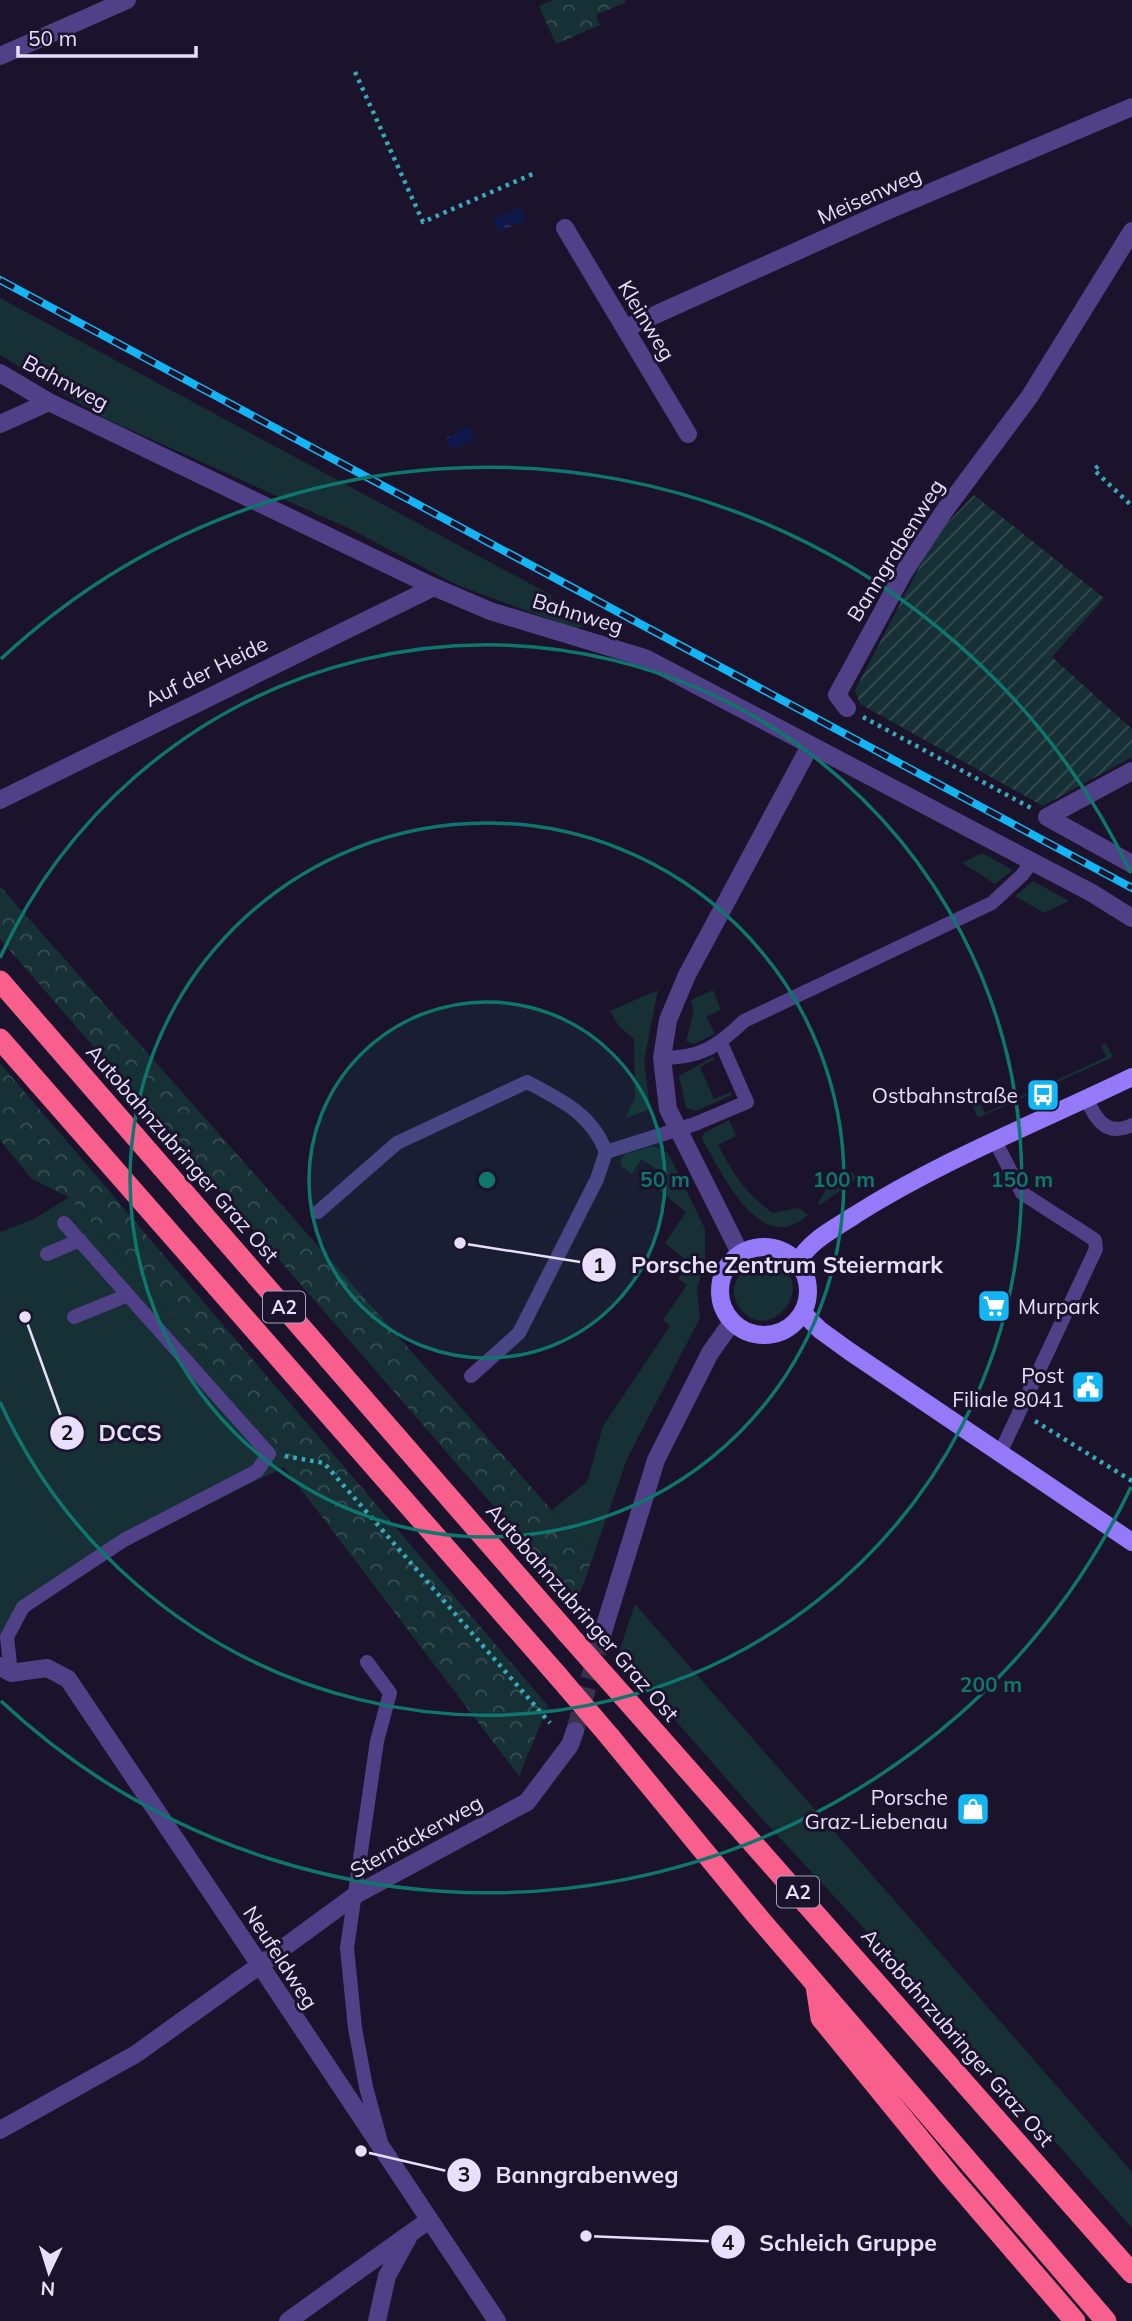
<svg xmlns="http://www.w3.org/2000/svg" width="1132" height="2321" viewBox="0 0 1132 2321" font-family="Mulish,sans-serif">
	<defs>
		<pattern id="forest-crowns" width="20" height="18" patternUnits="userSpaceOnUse" patternTransform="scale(1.75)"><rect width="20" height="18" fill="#163035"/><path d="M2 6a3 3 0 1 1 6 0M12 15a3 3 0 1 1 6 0" fill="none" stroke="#384e53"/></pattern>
		<pattern id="garden-furrows" width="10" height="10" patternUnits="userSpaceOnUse" patternTransform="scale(1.75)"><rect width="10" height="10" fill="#163035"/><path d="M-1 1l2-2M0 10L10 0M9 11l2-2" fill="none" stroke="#384e53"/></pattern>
		<pattern id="water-ripples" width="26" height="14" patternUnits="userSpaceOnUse" patternTransform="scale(1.75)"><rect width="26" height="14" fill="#0e1949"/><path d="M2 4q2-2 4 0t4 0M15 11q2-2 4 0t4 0" fill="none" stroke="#313a64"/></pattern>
	</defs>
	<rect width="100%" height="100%" fill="#1b132b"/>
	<path fill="#163035" d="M 0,298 L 551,595 L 551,606 L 589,624 L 575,629 L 457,585 L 350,529 L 104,418 L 0,355 Z
		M 982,853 L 1013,870 L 995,884 L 962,863 Z
		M 1033,881 L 1069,901 L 1044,913 L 1015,896 Z
		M 658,990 L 644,1061 L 650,1109 L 626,1118 L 635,1097 L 634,1039 L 618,1025 L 610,1011 Z
		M 713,990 L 721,1010 L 706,1017 L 715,1034 L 693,1044 L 686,1041 L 694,1010 L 691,1000 Z
		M 1106,1043 L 1113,1057 L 978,1118 L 970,1100 L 976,1097 L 985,1113 L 1106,1057 L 1101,1046 Z
		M 713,1057 L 715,1059 L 700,1067 L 714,1099 L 731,1092 L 732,1095 L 696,1111 L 686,1108 L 679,1076 Z
		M 729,1120 L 736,1136 L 718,1145 C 733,1173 746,1195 773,1213 L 798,1208 L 808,1215 C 760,1259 721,1171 702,1139 L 704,1133 Z
		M 653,1146 L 668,1153 L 705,1229 L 705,1261 L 697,1289 L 700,1318 L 627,1459 L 593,1557 L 552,1510 L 587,1482 L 603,1426 L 670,1326 L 663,1320 L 687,1285 L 678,1279 L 689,1263 L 665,1243 L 686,1212 L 659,1190 L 668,1176 L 641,1159 L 632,1174 L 621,1166 L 621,1159 L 625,1154 Z
		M 851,1171 L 858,1178 L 820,1205 L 818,1203 L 828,1186 Z
		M 69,1197 L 205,1354 L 283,1453 L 284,1467 L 86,1566 L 23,1606 L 7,1637 L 0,1634 L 0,1232 L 34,1219 Z
		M 764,1261 C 827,1273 772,1351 740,1308 C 724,1287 742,1265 764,1261 Z
		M 635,1604 L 1132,2172 L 1132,2228 L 886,1952 L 753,1809 L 618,1655 Z"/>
	<path fill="url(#forest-crowns)" d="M 553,0 L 625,0 L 626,2 L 596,15 L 600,25 L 556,44 L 539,6 Z
		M 0,886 L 593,1557 L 577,1602 L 0,939 Z
		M 0,1063 L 548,1706 L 519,1776 L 284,1467 L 283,1453 L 205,1354 L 69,1197 L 32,1179 L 0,1140 Z"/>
	<path fill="url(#garden-furrows)" d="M 974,495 L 1104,598 L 1052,657 L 1132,729 L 1132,757 L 1043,806 L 860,704 L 855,690 L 936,535 Z"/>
	<path fill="url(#water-ripples)" d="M 520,207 L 526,220 L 499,232 L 493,219 Z
		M 469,426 L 475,438 L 452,450 L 446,438 Z"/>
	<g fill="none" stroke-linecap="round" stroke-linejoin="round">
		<path stroke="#3a314b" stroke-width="18" stroke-dasharray="18 9" stroke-linecap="butt" d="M 575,1731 L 602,1635"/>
		<path stroke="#37a9b9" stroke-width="4.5" stroke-dasharray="3.5 5" stroke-linecap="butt" d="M 355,72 L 423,222 L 535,173
			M 1098,466 L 1094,470 L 1132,506
			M 863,717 L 1031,808
			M 968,1398 L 972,1389
			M 1035,1421 L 1132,1481
			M 285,1456 L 324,1463 L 550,1723"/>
		<path stroke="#504088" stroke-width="14" d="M 662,1058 C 700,1058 717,1047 744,1021 L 992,903 L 1022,875 L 1031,863
			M 1086,1099 C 1097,1120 1106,1137 1132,1125
			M 995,1141 L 1022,1193 L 1095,1240 L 1096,1249 L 1001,1451
			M 318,1212 L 397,1143 L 527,1082 C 561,1100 592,1114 606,1152
			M 47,1254 L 80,1240
			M 74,1317 L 128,1295
			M 471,1376 L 519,1333 L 597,1179 L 606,1152 L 695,1124 L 747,1102 L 721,1043
			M 367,1662 L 390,1693 L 377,1741 L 347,1948 L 355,2028 L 366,2087 L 381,2142
			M 11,1673 L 7,1637 L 23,1607 L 124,1540 L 257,1471 L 269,1454 L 64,1223"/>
		<path stroke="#504088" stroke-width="18" d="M 0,56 L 127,0
			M 565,228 L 688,434
			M 626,328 L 884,212 L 1132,107
			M 0,373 L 49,402 L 434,587 L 490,611 L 645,658 L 1092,893 L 1132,918
			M 0,424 L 49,402
			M 847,708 L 837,695 L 904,572 L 945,510 L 1030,396 L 1132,231
			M 0,800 L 434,587
			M 1047,817 L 1132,864
			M 1047,817 L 1132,771
			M 740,1253 L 668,1109 L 662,1058 L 668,1020 L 687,975 L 810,746
			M 0,1666 L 11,1673 L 47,1668 L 68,1679 L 260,1965 L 136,2054 L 0,2130
			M 288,2321 L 429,2220
			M 377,2321 L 387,2276 L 408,2238"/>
		<path stroke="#504088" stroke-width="18" d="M 602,1635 L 656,1460 L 710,1353 L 732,1322
			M 497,2321 L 260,1965 L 357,1894 L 527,1802 L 570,1745 L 575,1731"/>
		<path stroke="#947af9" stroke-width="18" d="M720 1291a44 44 0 1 1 88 0a44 44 0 1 1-88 0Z
			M 798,1262 C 810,1240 834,1229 855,1215 C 942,1160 1039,1122 1132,1077
			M 803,1313 L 820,1330 L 849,1351 L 1132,1542"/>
		<path stroke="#f85f8c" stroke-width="21" d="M 0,981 L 568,1634
			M 0,1039 L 558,1676
			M 623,1696 L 1132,2273
			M 610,1737 L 758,1917 L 1106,2321
			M 816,1986 L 821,2018 L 950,2176 L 1075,2321"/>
		<defs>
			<path id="rail" d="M 0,280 L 1132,888"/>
		</defs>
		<use href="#rail" stroke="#13b5f4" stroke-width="8"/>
		<use href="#rail" stroke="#1b132b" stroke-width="5" stroke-dasharray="16" stroke-linecap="butt"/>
		<path stroke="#f85f8c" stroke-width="21" d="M 568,1634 L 623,1696
			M 558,1676 L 610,1737"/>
	</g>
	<circle cx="487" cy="1180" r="178" fill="#0f766e" fill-opacity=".12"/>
	<g fill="none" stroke="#0f766e" stroke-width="3.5">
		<circle cx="487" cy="1180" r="178"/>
		<circle cx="487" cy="1180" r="357"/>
		<path d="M0 958A535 535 0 1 1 0 1402"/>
		<path d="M1131 1487A713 713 0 0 1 1 1701M1 659A713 713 0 0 1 1131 873"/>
	</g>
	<defs>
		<symbol id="bus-square" viewBox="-11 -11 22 22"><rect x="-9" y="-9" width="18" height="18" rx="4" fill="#13b5f4" stroke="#1b132b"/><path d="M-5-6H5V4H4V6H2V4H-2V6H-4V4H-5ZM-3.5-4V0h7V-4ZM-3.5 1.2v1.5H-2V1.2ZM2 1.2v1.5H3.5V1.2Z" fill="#fff"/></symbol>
		<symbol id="supermarket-square" viewBox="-11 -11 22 22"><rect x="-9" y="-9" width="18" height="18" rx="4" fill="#13b5f4" stroke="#1b132b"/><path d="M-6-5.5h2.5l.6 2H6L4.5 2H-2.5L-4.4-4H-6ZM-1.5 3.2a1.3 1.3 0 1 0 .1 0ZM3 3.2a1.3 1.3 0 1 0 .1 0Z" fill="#fff"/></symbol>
		<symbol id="civic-square" viewBox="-11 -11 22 22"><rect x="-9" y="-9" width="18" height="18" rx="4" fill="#13b5f4" stroke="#1b132b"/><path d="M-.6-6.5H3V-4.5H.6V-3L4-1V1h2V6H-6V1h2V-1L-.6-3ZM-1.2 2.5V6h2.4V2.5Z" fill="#fff"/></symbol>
		<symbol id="shop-square" viewBox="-11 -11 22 22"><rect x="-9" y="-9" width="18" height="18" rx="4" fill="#13b5f4" stroke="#1b132b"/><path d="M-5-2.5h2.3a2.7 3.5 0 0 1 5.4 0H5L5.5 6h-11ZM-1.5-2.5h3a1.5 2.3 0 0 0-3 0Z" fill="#fff"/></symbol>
	</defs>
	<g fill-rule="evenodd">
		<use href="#bus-square" x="1024" y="1076" width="38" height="38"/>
		<use href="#supermarket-square" x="975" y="1287" width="38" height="38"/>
		<use href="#civic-square" x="1069" y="1368" width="38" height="38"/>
		<use href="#shop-square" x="954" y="1790" width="38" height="38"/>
	</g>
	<g text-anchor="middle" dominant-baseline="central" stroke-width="6" stroke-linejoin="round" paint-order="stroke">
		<g fill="#1b132b" stroke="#aaa1bf" stroke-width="2">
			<rect x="263" y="1291.5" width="42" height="31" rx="5"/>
			<rect x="777" y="1876.5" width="42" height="31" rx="5"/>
		</g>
		<g font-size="19" font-weight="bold" fill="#e8defe">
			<text x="284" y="1307">A2</text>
			<text x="798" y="1892">A2</text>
		</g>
		<g font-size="21" fill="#e8defe" stroke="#1b132b">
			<text transform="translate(869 195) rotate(-24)">Meisenweg</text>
			<text transform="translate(647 320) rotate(59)">Kleinweg</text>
			<text transform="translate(66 382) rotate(28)">Bahnweg</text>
			<text transform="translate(895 550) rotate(-58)">Banngrabenweg</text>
			<text transform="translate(578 613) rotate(17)">Bahnweg</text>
			<text transform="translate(206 671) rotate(-26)">Auf der Heide</text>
			<text transform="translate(183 1153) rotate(49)">Autobahnzubringer Graz Ost</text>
			<text transform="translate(583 1612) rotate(49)">Autobahnzubringer Graz Ost</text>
			<text transform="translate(416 1836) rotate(-29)">Sternäckerweg</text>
			<text transform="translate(281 1957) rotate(57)">Neufeldweg</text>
			<text transform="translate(958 2037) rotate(49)">Autobahnzubringer Graz Ost</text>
		</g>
		<g font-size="21" fill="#e8defe" stroke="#1b132b" text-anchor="end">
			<text x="1018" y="1095">Ostbahnstraße</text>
			<text x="1018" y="1306" text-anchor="start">Murpark</text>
			<text x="1064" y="1375">Post<tspan x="1064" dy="24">Filiale 8041</tspan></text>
			<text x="948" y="1797">Porsche<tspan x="948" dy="24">Graz-Liebenau</tspan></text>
		</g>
	</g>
	<circle cx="487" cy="1180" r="10" fill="#0f766e" stroke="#1b132b" stroke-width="3.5"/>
	<g font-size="21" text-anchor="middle" font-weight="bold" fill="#0f766e" stroke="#1b132b" stroke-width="6" stroke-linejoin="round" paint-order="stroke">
		<text x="665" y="1187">50 m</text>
		<text x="844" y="1187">100 m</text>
		<text x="1022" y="1187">150 m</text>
		<text x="991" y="1692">200 m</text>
	</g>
	<path fill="none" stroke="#e8defe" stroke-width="2.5" d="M460 1243L599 1265M25 1317L67 1433M361 2151L464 2175M586 2236L728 2242"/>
	<g fill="#e8defe" stroke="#1b132b" stroke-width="2.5">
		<circle cx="460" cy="1243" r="7"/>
		<circle cx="25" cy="1317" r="7"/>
		<circle cx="361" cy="2151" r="7"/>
		<circle cx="586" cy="2236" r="7"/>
		<circle cx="599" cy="1265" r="18"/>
		<circle cx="67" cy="1433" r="18"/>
		<circle cx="464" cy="2175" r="18"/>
		<circle cx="728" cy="2242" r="18"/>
	</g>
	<g font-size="21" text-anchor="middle" font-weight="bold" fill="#111">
		<text x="599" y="1273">1</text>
		<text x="67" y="1440">2</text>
		<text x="464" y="2182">3</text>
		<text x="728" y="2250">4</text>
	</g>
	<g font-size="23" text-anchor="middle" font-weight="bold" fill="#e8defe" stroke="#1b132b" stroke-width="6" stroke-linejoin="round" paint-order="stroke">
		<text x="787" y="1273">Porsche Zentrum Steiermark</text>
		<text x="130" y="1441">DCCS</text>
		<text x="587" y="2183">Banngrabenweg</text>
		<text x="848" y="2251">Schleich Gruppe</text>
	</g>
	<g transform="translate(49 2272) rotate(184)" stroke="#1b132b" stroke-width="5" paint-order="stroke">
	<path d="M0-5L12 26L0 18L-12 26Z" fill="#e8defe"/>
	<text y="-10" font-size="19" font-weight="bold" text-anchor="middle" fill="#e8defe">N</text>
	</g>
	<path d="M18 46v10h178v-10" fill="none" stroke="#e8defe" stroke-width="3.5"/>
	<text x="28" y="46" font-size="21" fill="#e8defe" stroke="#1b132b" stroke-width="5" paint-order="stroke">50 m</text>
</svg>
